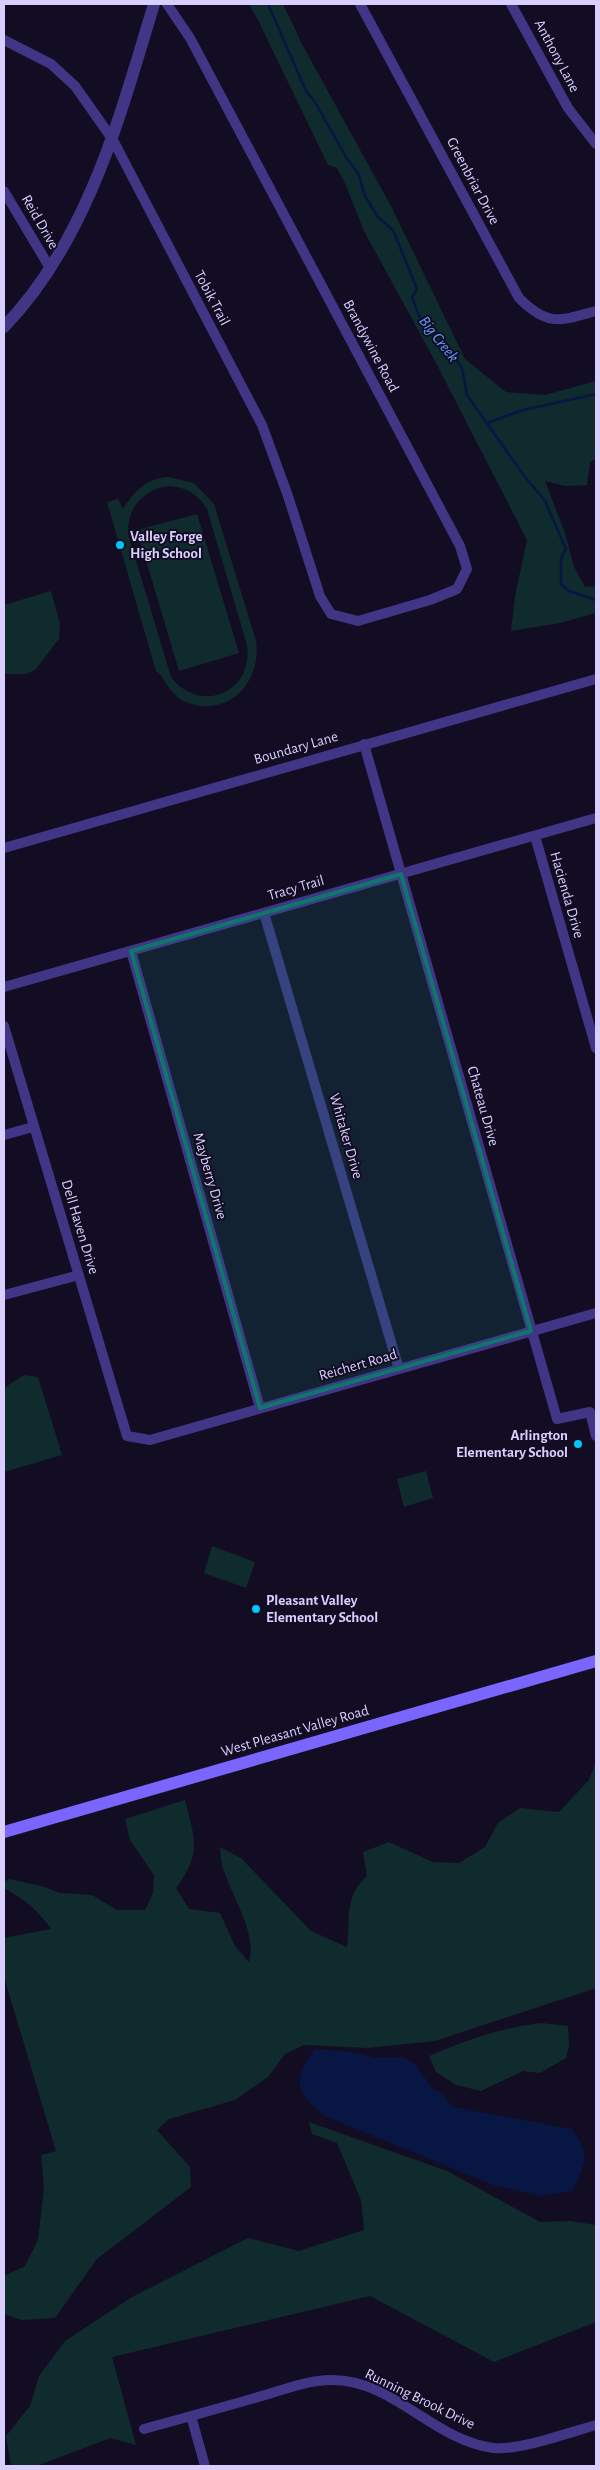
<svg xmlns="http://www.w3.org/2000/svg" width="600" height="2470" viewBox="0 0 600 2470" font-family="'Alegreya Sans',sans-serif">
	<rect width="100%" height="100%" fill="#130d23"/>
	<path fill="#0f2b2d" fill-rule="evenodd" d="M 249,4 L 283,4 L 302,44 L 392,208 L 465,359 L 506,392 L 545,395 L 596,381 L 596,459 L 590,462 L 587,485 L 565,486 L 545,481 L 565,533 L 574,567 L 585,587 L 596,586 L 596,613 L 560,623 L 511,631 L 515,596 L 527,540 L 436,363 L 364,231 L 345,183 L 337,168 L 328,165 L 258,20 Z
		M 169,477 L 194,483 L 214,504 L 256,641 C 262,684 226,720 184,701 C 168,693 165,677 156,671 L 107,502 L 118,499 L 123,509 C 135,491 146,478 169,477 ZM 169,486 C 186,487 198,494 207,509 L 247,645 C 254,693 200,715 171,677 L 128,534 C 127,508 143,489 169,486 Z
		M 197,514 L 239,653 L 179,671 L 137,530 Z
		M 51,591 L 60,624 L 59,639 L 35,670 L 25,674 L 4,674 L 4,605 Z
		M 24,1375 L 38,1377 L 62,1455 L 4,1472 L 4,1388 Z
		M 426,1471 L 433,1498 L 404,1507 L 397,1479 Z
		M 212,1546 L 255,1562 L 246,1588 L 204,1573 Z
		M 596,1762 L 596,1988 L 435,2041 L 368,2048 L 304,2045 L 285,2054 L 268,2077 L 235,2100 L 169,2119 L 157,2130 L 190,2167 L 191,2187 L 97,2259 L 55,2318 L 22,2320 L 4,2314 L 4,2276 L 25,2266 L 38,2240 L 44,2187 L 41,2155 L 56,2151 L 4,1977 L 4,1938 L 51,1929 C 38,1910 24,1899 4,1888 L 4,1882 L 9,1879 L 45,1887 L 60,1893 L 92,1895 L 117,1910 L 145,1910 L 153,1893 L 154,1875 L 130,1840 L 125,1819 L 185,1800 C 195,1840 202,1853 176,1888 L 189,1909 L 220,1913 L 235,1946 L 249,1962 C 257,1935 234,1899 225,1874 C 221,1866 221,1856 220,1847 L 241,1858 L 311,1931 L 347,1947 C 351,1919 343,1897 367,1876 L 363,1852 L 389,1842 L 433,1862 L 459,1863 L 485,1847 L 498,1823 L 520,1808 L 559,1812 L 589,1780 Z
		M 541,2023 L 568,2026 L 569,2046 L 566,2058 L 540,2073 L 523,2071 L 481,2091 L 456,2085 L 436,2072 L 429,2056 C 466,2040 499,2028 541,2023 Z
		M 309,2122 L 447,2171 L 540,2222 L 570,2221 L 596,2225 L 596,2322 L 494,2362 L 370,2296 L 112,2357 L 136,2445 L 110,2438 L 37,2466 L 11,2466 L 6,2436 L 30,2406 L 39,2376 L 65,2341 L 132,2297 L 248,2238 L 299,2251 L 364,2230 L 361,2200 L 337,2143 L 312,2134 Z"/>
	<path fill="#071642" d="M 315,2049 L 351,2052 L 378,2058 L 403,2057 L 415,2064 L 433,2089 L 441,2093 L 453,2107 L 572,2129 C 592,2155 584,2165 573,2191 L 541,2196 L 493,2185 L 327,2117 C 296,2097 291,2079 315,2049 Z"/>
	<g fill="none" stroke-linecap="round" stroke-linejoin="round">
		<path stroke="#071642" stroke-width="2.5" d="M 268,4 L 306,91 L 315,102 L 346,157 L 359,175 L 364,194 L 377,216 L 393,230 L 417,289 L 412,297 L 419,316 L 443,340 L 462,368 L 467,395 L 522,473 L 545,501 L 566,549 L 561,558 L 561,584 L 569,591 L 596,600
			M 487,423 L 523,410 L 596,394"/>
		<path stroke="#413585" stroke-width="10" d="M 360,4 L 519,298 C 548,327 560,321 596,311
			M 511,4 L 568,108 L 596,144
			M 4,40 L 51,64 L 75,86 L 113,140 L 262,425 L 288,496 L 320,596 L 331,614 L 358,621 L 430,600 L 457,589 L 467,569 L 460,546 L 190,38 L 167,4
			M 4,191 L 50,268
			M 364,744 L 557,1419 L 590,1412 L 596,1436
			M 535,836 L 596,1048
			M 4,848 L 596,679
			M 264,913 L 399,1369
			M 131,951 L 260,1408
			M 4,987 L 596,818
			M 4,1026 L 127,1436 L 150,1440 L 596,1313
			M 4,1135 L 33,1127
			M 4,1295 L 79,1275
			M 191,2416 L 205,2466
			M 144,2429 C 184,2418 224,2407 265,2395 C 285,2389 309,2380 331,2380 C 392,2379 433,2440 493,2448 C 519,2451 570,2432 596,2425"/>
		<path stroke="#413585" stroke-width="12" d="M 4,327 C 88,240 120,116 154,4"/>
		<path stroke="#7a66ff" stroke-width="12" d="M 4,1832 L 596,1661"/>
	</g>
	<path fill="#0f766e" fill-opacity="0.2" stroke="#0f766e" stroke-width="4" stroke-linejoin="round" d="M 401,874 L 531,1331 L 260,1408 L 131,951 Z"/>
	<g fill="#00c6fa" stroke="#130d23" stroke-width="2">
		<circle cx="120" cy="545" r="5"/>
		<circle cx="578" cy="1444" r="5"/>
		<circle cx="256" cy="1609" r="5"/>
	</g>
	<g text-anchor="middle" dominant-baseline="central" stroke-width="4" stroke-linejoin="round" paint-order="stroke">
		<g font-size="15" fill="#d9cfff" stroke="#130d23">
			<text transform="translate(557 56) rotate(62)">Anthony Lane</text>
			<text transform="translate(473 181) rotate(62)">Greenbriar Drive</text>
			<text transform="translate(40 222) rotate(60)">Reid Drive</text>
			<text transform="translate(212 298) rotate(62)">Tobik Trail</text>
			<text transform="translate(371 346) rotate(62)">Brandywine Road</text>
			<text transform="translate(296 748) rotate(-16)">Boundary Lane</text>
			<text transform="translate(296 888) rotate(-16)">Tracy Trail</text>
			<text transform="translate(567 895) rotate(74)">Hacienda Drive</text>
			<text transform="translate(483 1106) rotate(74)">Chateau Drive</text>
			<text transform="translate(346 1136) rotate(74)">Whitaker Drive</text>
			<text transform="translate(210 1176) rotate(74)">Mayberry Drive</text>
			<text transform="translate(80 1227) rotate(73)">Dell Haven Drive</text>
			<text transform="translate(358 1365) rotate(-16)">Reichert Road</text>
			<text transform="translate(295 1731) rotate(-16)">West Pleasant Valley Road</text>
			<text transform="translate(420 2399) rotate(26)">Running Brook Drive</text>
		</g>
		<g font-size="15" font-weight="bold" fill="#d9cfff" stroke="#130d23" text-anchor="start">
			<text x="130" y="536">Valley Forge<tspan x="130" dy="17">High School</tspan></text>
			<text x="568" y="1435" text-anchor="end">Arlington<tspan x="568" dy="17">Elementary School</tspan></text>
			<text x="266" y="1600">Pleasant Valley<tspan x="266" dy="17">Elementary School</tspan></text>
		</g>
		<g font-size="16" font-style="italic" fill="#5da2ff" stroke="#130d23">
			<text transform="translate(439 339) rotate(52)">Big Creek</text>
		</g>
	</g>
	<rect width="600" height="2470" fill="none" stroke="#d9cfff" stroke-width="10"/>
</svg>
